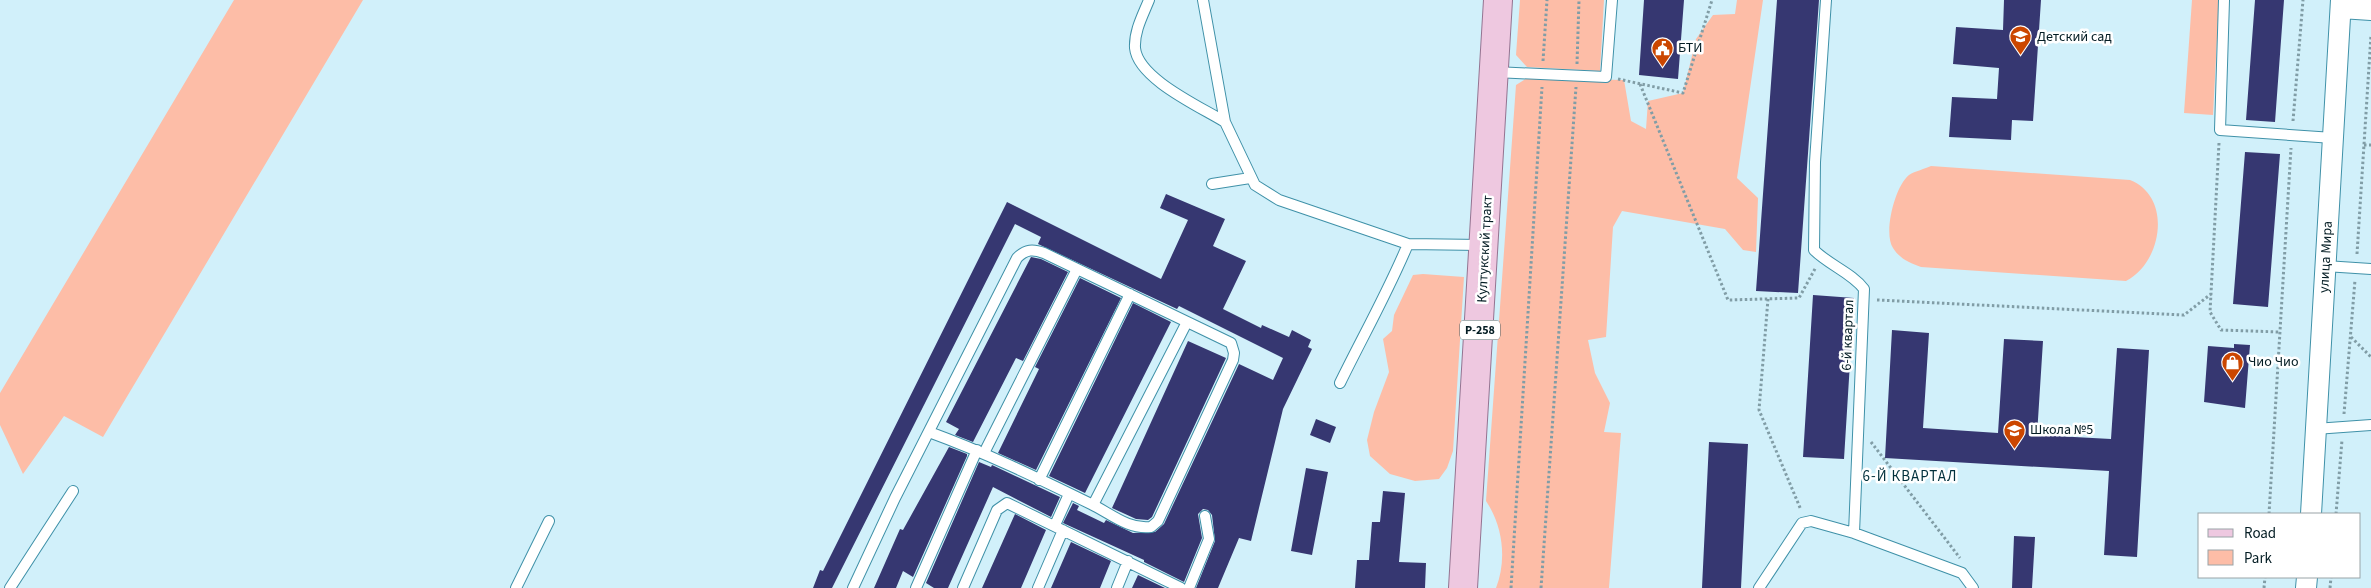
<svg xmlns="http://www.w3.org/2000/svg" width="2371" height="588" viewBox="0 0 2371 588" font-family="'Source Sans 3',sans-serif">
	<rect width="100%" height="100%" fill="#d1f0fa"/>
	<path fill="#fdbda7" d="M 234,0 L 363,0 L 103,437 L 64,416 L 23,474 L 0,425 L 0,393 Z
		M 1520,0 L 1604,0 L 1600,71 L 1527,67 L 1516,55 Z
		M 1737,0 L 1763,0 L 1737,178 L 1758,198 L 1756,252 L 1743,250 L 1725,229 L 1622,211 L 1613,227 L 1606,337 L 1588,340 L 1595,373 L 1610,403 L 1604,432 L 1621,433 L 1609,588 L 1496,588 C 1507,560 1503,526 1486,501 L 1516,85 L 1527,78 L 1624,80 L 1631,121 L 1646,129 L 1648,101 L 1683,93 L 1696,39 L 1713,15 L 1735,14 Z
		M 2192,0 L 2219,0 L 2213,115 L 2184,113 Z
		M 1931,166 L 2130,180 C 2173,197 2162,263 2126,281 L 1921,267 C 1910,263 1900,259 1893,248 C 1883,233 1895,186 1909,175 C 1915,171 1925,169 1931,166 Z
		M 1423,274 L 1464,277 L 1453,451 L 1447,468 L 1439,479 L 1415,481 L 1390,474 L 1370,456 L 1367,440 L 1374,412 L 1389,372 L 1383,339 L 1392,331 L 1394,315 L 1413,275 Z"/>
	<path fill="#363771" d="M 1644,0 L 1684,0 L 1678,79 L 1639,75 Z
		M 1777,0 L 1819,0 L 1798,293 L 1756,291 Z
		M 2004,0 L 2041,0 L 2033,121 L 2012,120 L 2011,140 L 1949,137 L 1952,97 L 1997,99 L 1999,68 L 1953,64 L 1956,27 L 2003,30 Z
		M 2255,0 L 2284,0 L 2275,122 L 2246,120 Z
		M 2245,152 L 2280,154 L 2268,307 L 2233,304 Z
		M 1166,194 L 1225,219 L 1213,246 L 1246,261 L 1223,309 L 1261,328 L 1262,325 L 1289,337 L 1292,330 L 1311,340 L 1308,347 L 1312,349 L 1283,409 L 1251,541 L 1239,538 L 1218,588 L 1196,588 L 1215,541 L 1212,515 L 1208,510 L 1203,509 L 1198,514 L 1202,538 L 1184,582 L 1144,562 L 1144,560 L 1063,523 L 1073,503 L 1079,506 L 1077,510 L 1104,523 L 1106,520 L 1133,533 L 1155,532 L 1164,524 L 1239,364 L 1273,380 L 1283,358 L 1179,306 L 1177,309 L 1038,244 L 1041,237 L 1015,224 L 832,588 L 813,588 L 820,570 L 823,571 L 1007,202 L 1161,279 L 1188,220 L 1160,208 Z
		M 1031,257 L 1041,259 L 1068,272 L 1023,361 L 1016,358 L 973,442 L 955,435 L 959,429 L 946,422 Z
		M 1080,278 L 1121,298 L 1036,470 L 998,453 L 1039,369 L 1035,367 Z
		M 1813,295 L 1854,298 L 1844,459 L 1803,457 Z
		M 1133,303 L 1171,322 L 1085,493 L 1049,476 Z
		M 1892,330 L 1929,333 L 1923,428 L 1998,433 L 2004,339 L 2043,341 L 2037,435 L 2111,439 L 2117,348 L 2149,350 L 2137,557 L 2104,555 L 2109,471 L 1885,458 Z
		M 1188,341 L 1226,358 L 1152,517 L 1148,520 L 1136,519 L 1112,508 Z
		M 2234,344 L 2250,345 L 2245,408 L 2204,402 L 2208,346 L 2234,348 Z
		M 1316,419 L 1336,427 L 1330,443 L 1310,435 Z
		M 1709,442 L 1748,444 L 1741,588 L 1702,588 Z
		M 949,447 L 967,454 L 967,456 L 913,577 L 903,571 L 896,588 L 874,588 L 900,529 L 903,530 Z
		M 979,462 L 991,467 L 992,465 L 1060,497 L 1051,517 L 993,487 L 948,588 L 934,588 L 926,583 Z
		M 1306,468 L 1328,472 L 1312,555 L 1291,551 Z
		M 1383,491 L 1405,493 L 1399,562 L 1426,563 L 1425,588 L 1355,588 L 1357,560 L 1369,560 L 1372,522 L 1380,522 Z
		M 1015,514 L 1046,530 L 1021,588 L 982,588 Z
		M 2014,536 L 2035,537 L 2032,588 L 2012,588 Z
		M 1071,542 L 1111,561 L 1100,588 L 1051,588 Z
		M 1138,575 L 1165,588 L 1132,588 Z"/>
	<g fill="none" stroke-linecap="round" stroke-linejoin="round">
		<defs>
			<path id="service" d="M 1149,0 C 1143,15 1134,31 1135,48 C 1138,79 1201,107 1225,122
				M 1203,0 L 1225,122 L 1255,185 L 1279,200 L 1408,244 L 1481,245
				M 1826,0 L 1815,162 L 1814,250 C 1829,265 1852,273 1864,289 L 1854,533 L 1962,573 L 1973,588
				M 2224,0 L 2220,130 L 2333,138
				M 1495,72 L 1606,77 L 1612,0
				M 1212,184 L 1250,178
				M 2325,266 L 2371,269
				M 1340,383 C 1363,336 1388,292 1408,244
				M 2315,429 L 2371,425
				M 984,453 L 1077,269
				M 1039,480 L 1130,294
				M 1093,505 L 1187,322
				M 1055,525 L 1069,494
				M 10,588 L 73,491
				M 516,588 L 549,521
				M 853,588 L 895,498 L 1017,258 C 1026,249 1033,249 1044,253 L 1231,343 L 1234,353 L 1233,360 L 1158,521 L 1151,527 C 1128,530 1110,513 1091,504 C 1038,478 984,452 929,432
				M 916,588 L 977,450
				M 963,588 L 997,510 L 1007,503 L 1181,588
				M 1038,588 L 1063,530
				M 1117,588 L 1128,561
				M 1189,588 L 1209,539 L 1205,516
				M 1759,588 L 1802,523 L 1811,521 L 1854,533"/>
			<path id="minor" d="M 2341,8 L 2371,10
				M 2311,514 L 2341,0
				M 2306,588 L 2307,577"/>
			<path id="primary" d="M 1463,588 L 1498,0"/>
		</defs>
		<use href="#service" stroke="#3f91a8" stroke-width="12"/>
		<use href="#minor" stroke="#3f91a8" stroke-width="22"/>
		<use href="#primary" stroke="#947491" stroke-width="30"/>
		<path stroke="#819da6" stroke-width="3" stroke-dasharray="2.5 2.5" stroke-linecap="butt" d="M 1543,61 L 1547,0
			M 1577,64 L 1579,0
			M 1618,79 L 1683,93 L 1712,0
			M 1640,84 L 1728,300 L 1799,298 L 1816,267
			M 2293,121 L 2303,0
			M 2219,143 L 2210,312 L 2221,330 L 2279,332
			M 2364,145 L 2371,145
			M 2357,254 L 2371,35
			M 1768,299 L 1759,410 L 1801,510
			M 1877,300 L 2184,315 L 2211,294
			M 2351,337 L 2371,357
			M 2344,414 L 2355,280
			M 1871,442 L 1960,558
			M 2269,514 L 2291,148
			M 2336,514 L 2342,440
			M 1511,588 L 1542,87
			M 1541,588 L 1576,87
			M 2264,588 L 2265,577
			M 2330,588 L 2331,577"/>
		<use href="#service" stroke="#fff" stroke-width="10"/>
		<use href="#minor" stroke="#fff" stroke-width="20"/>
		<use href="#primary" stroke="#eec8e0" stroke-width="28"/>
	</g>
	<defs>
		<symbol id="school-pin" viewBox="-11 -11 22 30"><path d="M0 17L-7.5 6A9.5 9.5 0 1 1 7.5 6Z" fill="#cb4600" stroke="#fff"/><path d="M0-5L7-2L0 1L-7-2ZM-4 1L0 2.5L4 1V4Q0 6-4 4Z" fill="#fff"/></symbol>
		<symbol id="civic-pin" viewBox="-11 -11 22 30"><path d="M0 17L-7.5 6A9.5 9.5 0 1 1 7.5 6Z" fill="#cb4600" stroke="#fff"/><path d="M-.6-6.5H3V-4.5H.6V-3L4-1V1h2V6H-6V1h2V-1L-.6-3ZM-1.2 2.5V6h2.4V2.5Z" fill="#fff"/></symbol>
		<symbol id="shop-pin" viewBox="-11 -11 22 30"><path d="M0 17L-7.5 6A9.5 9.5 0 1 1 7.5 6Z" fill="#cb4600" stroke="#fff"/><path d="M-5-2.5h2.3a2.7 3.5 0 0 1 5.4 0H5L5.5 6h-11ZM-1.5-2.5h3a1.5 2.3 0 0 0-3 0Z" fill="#fff"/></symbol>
	</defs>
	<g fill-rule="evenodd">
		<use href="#school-pin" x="2008" y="24" width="25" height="34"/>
		<use href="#civic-pin" x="1650" y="36" width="25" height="34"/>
		<use href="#shop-pin" x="2220" y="350" width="25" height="34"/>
		<use href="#school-pin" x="2002" y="418" width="25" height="34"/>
	</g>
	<g text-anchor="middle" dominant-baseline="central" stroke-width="5" stroke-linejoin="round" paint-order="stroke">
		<rect fill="#fff" stroke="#4f6065" stroke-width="1" x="1460" y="320.5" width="40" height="19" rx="4"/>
		<g font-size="12" font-weight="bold" fill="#031c23">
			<text x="1480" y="330">Р-258</text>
		</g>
		<g font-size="14" fill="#031c23" stroke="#fff" text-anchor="start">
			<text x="2037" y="37">Детский сад</text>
			<text x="1678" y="48">БТИ</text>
			<text x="2248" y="362">Чио Чио</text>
			<text x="2030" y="430">Школа №5</text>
		</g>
		<g font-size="14" fill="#031c23" stroke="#fff">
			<text transform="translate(1485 249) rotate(-87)">Култукский тракт</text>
			<text transform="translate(2326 257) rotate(-87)">улица Мира</text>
			<text transform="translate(1848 335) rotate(-88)">6-й квартал</text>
		</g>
		<g font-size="15" letter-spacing="1" fill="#01303c" stroke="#fff">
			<text x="1910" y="476">6-Й КВАРТАЛ</text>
		</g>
	</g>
	<rect x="2198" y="513" width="162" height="65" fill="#ffffff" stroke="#9aa4a7"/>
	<rect x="2208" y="529" width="25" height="8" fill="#eec8e0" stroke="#9aa4a7"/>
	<text x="2244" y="538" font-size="15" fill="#031c23">Road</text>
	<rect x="2208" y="550" width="25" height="15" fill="#fdbda7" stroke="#9aa4a7"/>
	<text x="2244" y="563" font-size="15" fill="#031c23">Park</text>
</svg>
